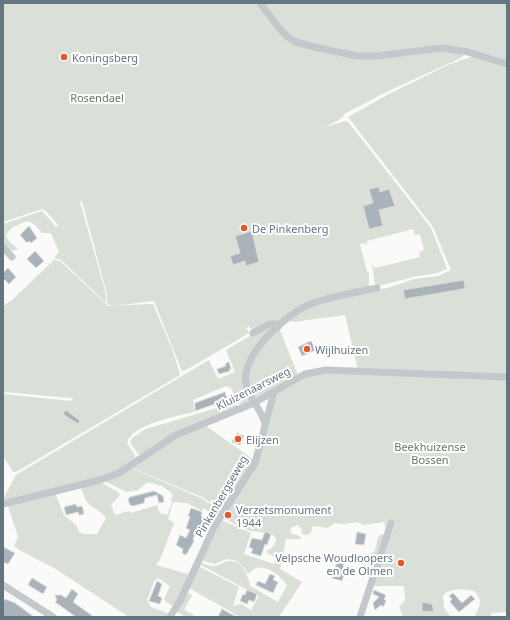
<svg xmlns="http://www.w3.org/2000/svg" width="510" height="620" viewBox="0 0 510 620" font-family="'Noto Sans',sans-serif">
	<rect width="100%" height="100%" fill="#fafaf8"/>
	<path fill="#dadfd7" d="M 3,3 L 256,3 L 284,36 L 358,57 L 437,50 L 464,53 L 464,55 L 461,58 L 388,91 L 346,113 C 338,124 323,127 309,132 L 345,121 L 349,123 L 431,228 L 447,269 L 437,273 L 413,277 L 378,286 L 375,284 L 372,264 L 375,268 L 420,257 L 419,252 L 424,250 L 420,234 L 415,235 L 413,229 L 367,241 L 367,245 L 364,243 L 360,244 L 367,272 L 369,272 L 369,288 L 311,302 L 278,324 L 252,330 L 249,326 L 246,328 L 249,333 L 186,370 L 182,371 L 154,301 L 112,306 L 107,304 L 107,294 L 82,201 L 80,202 L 106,294 L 106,303 L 61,260 L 54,258 L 59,252 L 51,233 L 42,233 L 34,224 L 27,221 L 11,228 L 6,235 L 8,240 L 18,249 C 11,252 8,250 3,244 L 3,224 L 42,211 L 56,227 L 58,225 L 46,211 L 42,209 L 3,222 Z
		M 261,3 L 507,3 L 507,62 L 449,46 L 390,54 L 359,54 L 293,39 Z
		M 476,55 L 507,65 L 507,375 L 358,370 L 345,315 L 294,322 L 290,321 L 289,319 L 312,304 L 391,287 L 414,279 L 438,276 L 451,270 L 433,227 L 348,117 L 389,94 L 448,65 Z
		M 54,260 L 60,261 L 108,306 L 153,304 L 173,351 L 180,375 L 16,472 L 13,472 L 3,456 L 3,394 L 71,401 L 73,400 L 71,398 L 3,392 L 3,306 L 12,300 Z
		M 275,326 L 245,371 L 250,401 L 242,406 L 239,403 L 223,404 L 223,402 L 233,398 L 234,395 L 231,388 L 226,386 L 193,400 L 194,412 C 178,416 131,424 127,443 L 135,456 C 130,477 28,496 5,501 L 3,499 L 16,475 L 209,360 L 218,379 L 235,372 L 226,350 L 250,336 Z
		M 279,328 L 298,375 L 255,399 C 253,394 248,388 247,382 C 244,365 269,340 279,328 Z
		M 318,373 L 507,378 L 507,612 L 492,613 L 490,617 L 474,617 C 479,607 484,600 474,591 C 465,589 448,588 443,596 L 444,608 L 451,617 L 403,617 L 399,607 L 405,600 L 404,586 L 371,586 L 371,578 L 365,576 L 364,573 L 369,568 L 367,563 L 371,561 L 369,555 L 375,551 L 378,537 L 382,534 L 384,535 L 386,529 L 384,522 L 363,525 L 358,522 L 344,524 L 335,523 L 327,528 L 315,526 L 312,527 L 311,533 L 306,535 L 302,534 L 301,528 L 298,525 L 292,527 L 290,530 L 292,534 L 300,536 L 301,539 L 286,539 L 280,569 L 302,582 L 279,617 L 240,617 L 189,588 L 198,566 L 239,587 L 233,606 L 241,604 L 251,610 L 259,596 L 199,564 L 200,562 C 204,564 210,567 215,566 C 220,565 224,561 230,561 C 242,560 249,576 250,586 L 278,602 L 287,585 C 282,577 267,565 256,568 C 253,569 251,572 248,574 C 239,559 231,555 215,564 L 201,560 L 221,520 L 251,533 L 244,554 L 274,564 L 276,558 L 266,552 C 267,550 271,549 273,546 C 285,531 258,533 251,531 C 241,528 232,522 222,518 L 245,483 L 278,392 L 296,380 Z
		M 237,405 L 238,408 L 142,455 L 138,454 L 130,442 L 132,438 L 146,429 L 224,406 Z
		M 206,426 L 254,460 L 224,508 L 218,507 L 202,497 L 132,468 L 167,442 Z
		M 131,468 L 201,498 L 217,508 L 222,509 L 219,516 L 209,512 L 204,508 L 202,511 L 187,503 L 173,502 L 168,519 L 174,523 L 160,560 L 156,565 L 188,574 L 189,579 L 175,607 L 166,602 L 164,599 L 170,586 L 158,578 L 154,581 L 147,600 L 151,607 L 170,614 L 168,617 L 129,617 L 54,568 L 19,550 L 14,546 L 18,537 L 8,506 L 55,493 L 64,515 L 76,525 L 79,532 L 84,534 L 97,534 L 106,518 C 93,503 87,510 81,487 L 100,482 L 118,492 L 120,495 L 111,505 L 115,515 L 129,511 L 131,513 L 157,505 L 160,513 L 167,515 L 172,502 L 171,500 L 173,494 L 162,486 L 148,482 L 138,490 L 127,492 L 104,481 Z
		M 187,592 L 192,595 L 184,610 L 197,617 L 186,617 L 177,612 Z"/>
	<path fill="#aab3b9" stroke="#dcdcda" d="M 379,187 L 380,192 L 389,189 L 395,206 L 379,210 L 383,226 L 369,229 L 363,206 L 373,203 L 369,189 Z
		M 29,226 L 37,238 L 31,243 L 29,241 L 27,243 L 20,235 Z
		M 252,231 L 259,262 L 246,266 L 245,261 L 233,265 L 230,256 L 240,253 L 235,236 Z
		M 35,251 L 44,261 L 36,268 L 27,259 Z
		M 8,268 L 16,277 L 9,284 L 3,278 L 3,273 Z
		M 464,280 L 465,287 L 463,289 L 405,299 L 403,290 Z
		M 311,341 L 316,350 L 302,356 L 298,347 Z
		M 229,362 L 231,369 L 229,369 L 230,371 L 219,374 L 217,369 L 226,366 L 225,364 Z
		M 225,392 L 227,399 L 221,402 L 223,410 L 218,412 L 215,404 L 195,411 L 195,403 Z
		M 66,410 L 80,421 L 78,424 L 63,414 Z
		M 237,433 L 244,436 L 240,445 L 232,442 Z
		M 154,491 L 163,496 L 164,502 L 159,503 L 157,495 L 145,498 L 144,503 L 133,506 L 130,505 L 128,499 L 130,497 Z
		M 76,504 L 77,507 L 82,506 L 84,514 L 79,515 L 78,512 L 66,515 L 64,507 Z
		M 191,508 L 202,512 L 201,516 L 205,517 L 199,531 L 197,530 L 193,539 L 194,541 L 186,555 L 182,553 L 183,549 L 176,545 L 180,535 L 186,538 L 190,530 L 186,528 L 190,517 L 188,516 Z
		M 265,532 L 271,534 L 267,545 L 265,544 L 261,556 L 251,553 L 253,549 L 249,547 L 252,538 L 262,540 Z
		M 357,532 L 366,534 L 364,545 L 355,544 Z
		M 3,547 L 15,553 L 8,564 L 3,562 Z
		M 337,562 L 344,564 L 343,567 L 346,568 L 342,581 L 332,578 Z
		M 270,574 L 275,576 L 273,580 L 278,582 L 273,593 L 256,585 L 258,581 L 265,584 Z
		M 32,578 L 47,587 L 43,594 L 28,585 Z
		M 157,581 L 162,584 L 158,596 L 162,598 L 160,604 L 149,601 Z
		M 72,589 L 78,594 L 73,602 L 94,617 L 76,617 L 55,602 L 57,600 L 55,595 L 61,595 L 66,598 Z
		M 247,590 L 257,594 L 254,602 L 249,600 L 247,604 L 240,601 L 243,594 L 245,595 Z
		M 374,590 L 386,595 L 384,599 L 386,601 L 383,607 L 381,605 L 375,610 L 373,603 L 379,597 L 373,594 Z
		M 453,593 L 462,603 L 471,595 L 475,599 L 459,612 L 450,602 L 452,599 L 449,596 Z
		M 5,599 L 15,603 L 34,617 L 3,617 L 3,603 Z
		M 422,602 L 432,604 L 434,612 L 422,611 Z
		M 222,609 L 229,613 L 237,617 L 218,617 Z"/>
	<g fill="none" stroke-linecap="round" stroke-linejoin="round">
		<path stroke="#c3c8cc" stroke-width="7" d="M 260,3 L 279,28 L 288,37 L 296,42 L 318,48 L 358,56 L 377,56 L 442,48 L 468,52 L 507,64
			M 3,247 L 12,257
			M 253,333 L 270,324 L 275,324 L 278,327
			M 265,424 C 262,409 248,399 246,383 C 241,354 287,313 311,304 C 332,295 356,293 377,288
			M 3,504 L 100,480 L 119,473 L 176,435 L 254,403 L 305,374 L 326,370 L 507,377
			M 3,585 L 53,617
			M 170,617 L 181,599 L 214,527 L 255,463 L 274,392
			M 360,617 L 391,523"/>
	</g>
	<g fill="#e4572e" stroke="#fff" stroke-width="1.5">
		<circle cx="64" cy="57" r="4"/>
		<circle cx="244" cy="228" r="4"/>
		<circle cx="307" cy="349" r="4"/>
		<circle cx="238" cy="439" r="4"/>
		<circle cx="228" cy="515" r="4"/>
		<circle cx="401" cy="563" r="4"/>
	</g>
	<g text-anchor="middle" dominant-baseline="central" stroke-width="4" stroke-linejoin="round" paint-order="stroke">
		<g font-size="11" fill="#657683" stroke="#fff" text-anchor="start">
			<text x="72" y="57">Koningsberg</text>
			<text x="252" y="228">De Pinkenberg</text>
			<text x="315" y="349">Wijlhuizen</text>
			<text x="246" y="439">Elijzen</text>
			<text x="236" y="509">Verzetsmonument<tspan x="236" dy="13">1944</tspan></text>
			<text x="393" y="557" text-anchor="end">Velpsche Woudloopers<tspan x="393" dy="13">en de Olmen</tspan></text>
		</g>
		<g font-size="11" fill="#687a64" stroke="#fff">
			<text x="97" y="97">Rosendael</text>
			<text x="430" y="446">Beekhuizense<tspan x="430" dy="13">Bossen</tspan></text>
		</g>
		<g font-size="11" fill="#657683" stroke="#fff">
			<text transform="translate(253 388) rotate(-27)">Kluizenaarsweg</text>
			<text transform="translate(221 496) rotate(-60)">Pinkenbergseweg</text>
		</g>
	</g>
	<rect width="510" height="620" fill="none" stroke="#657683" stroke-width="8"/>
</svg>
